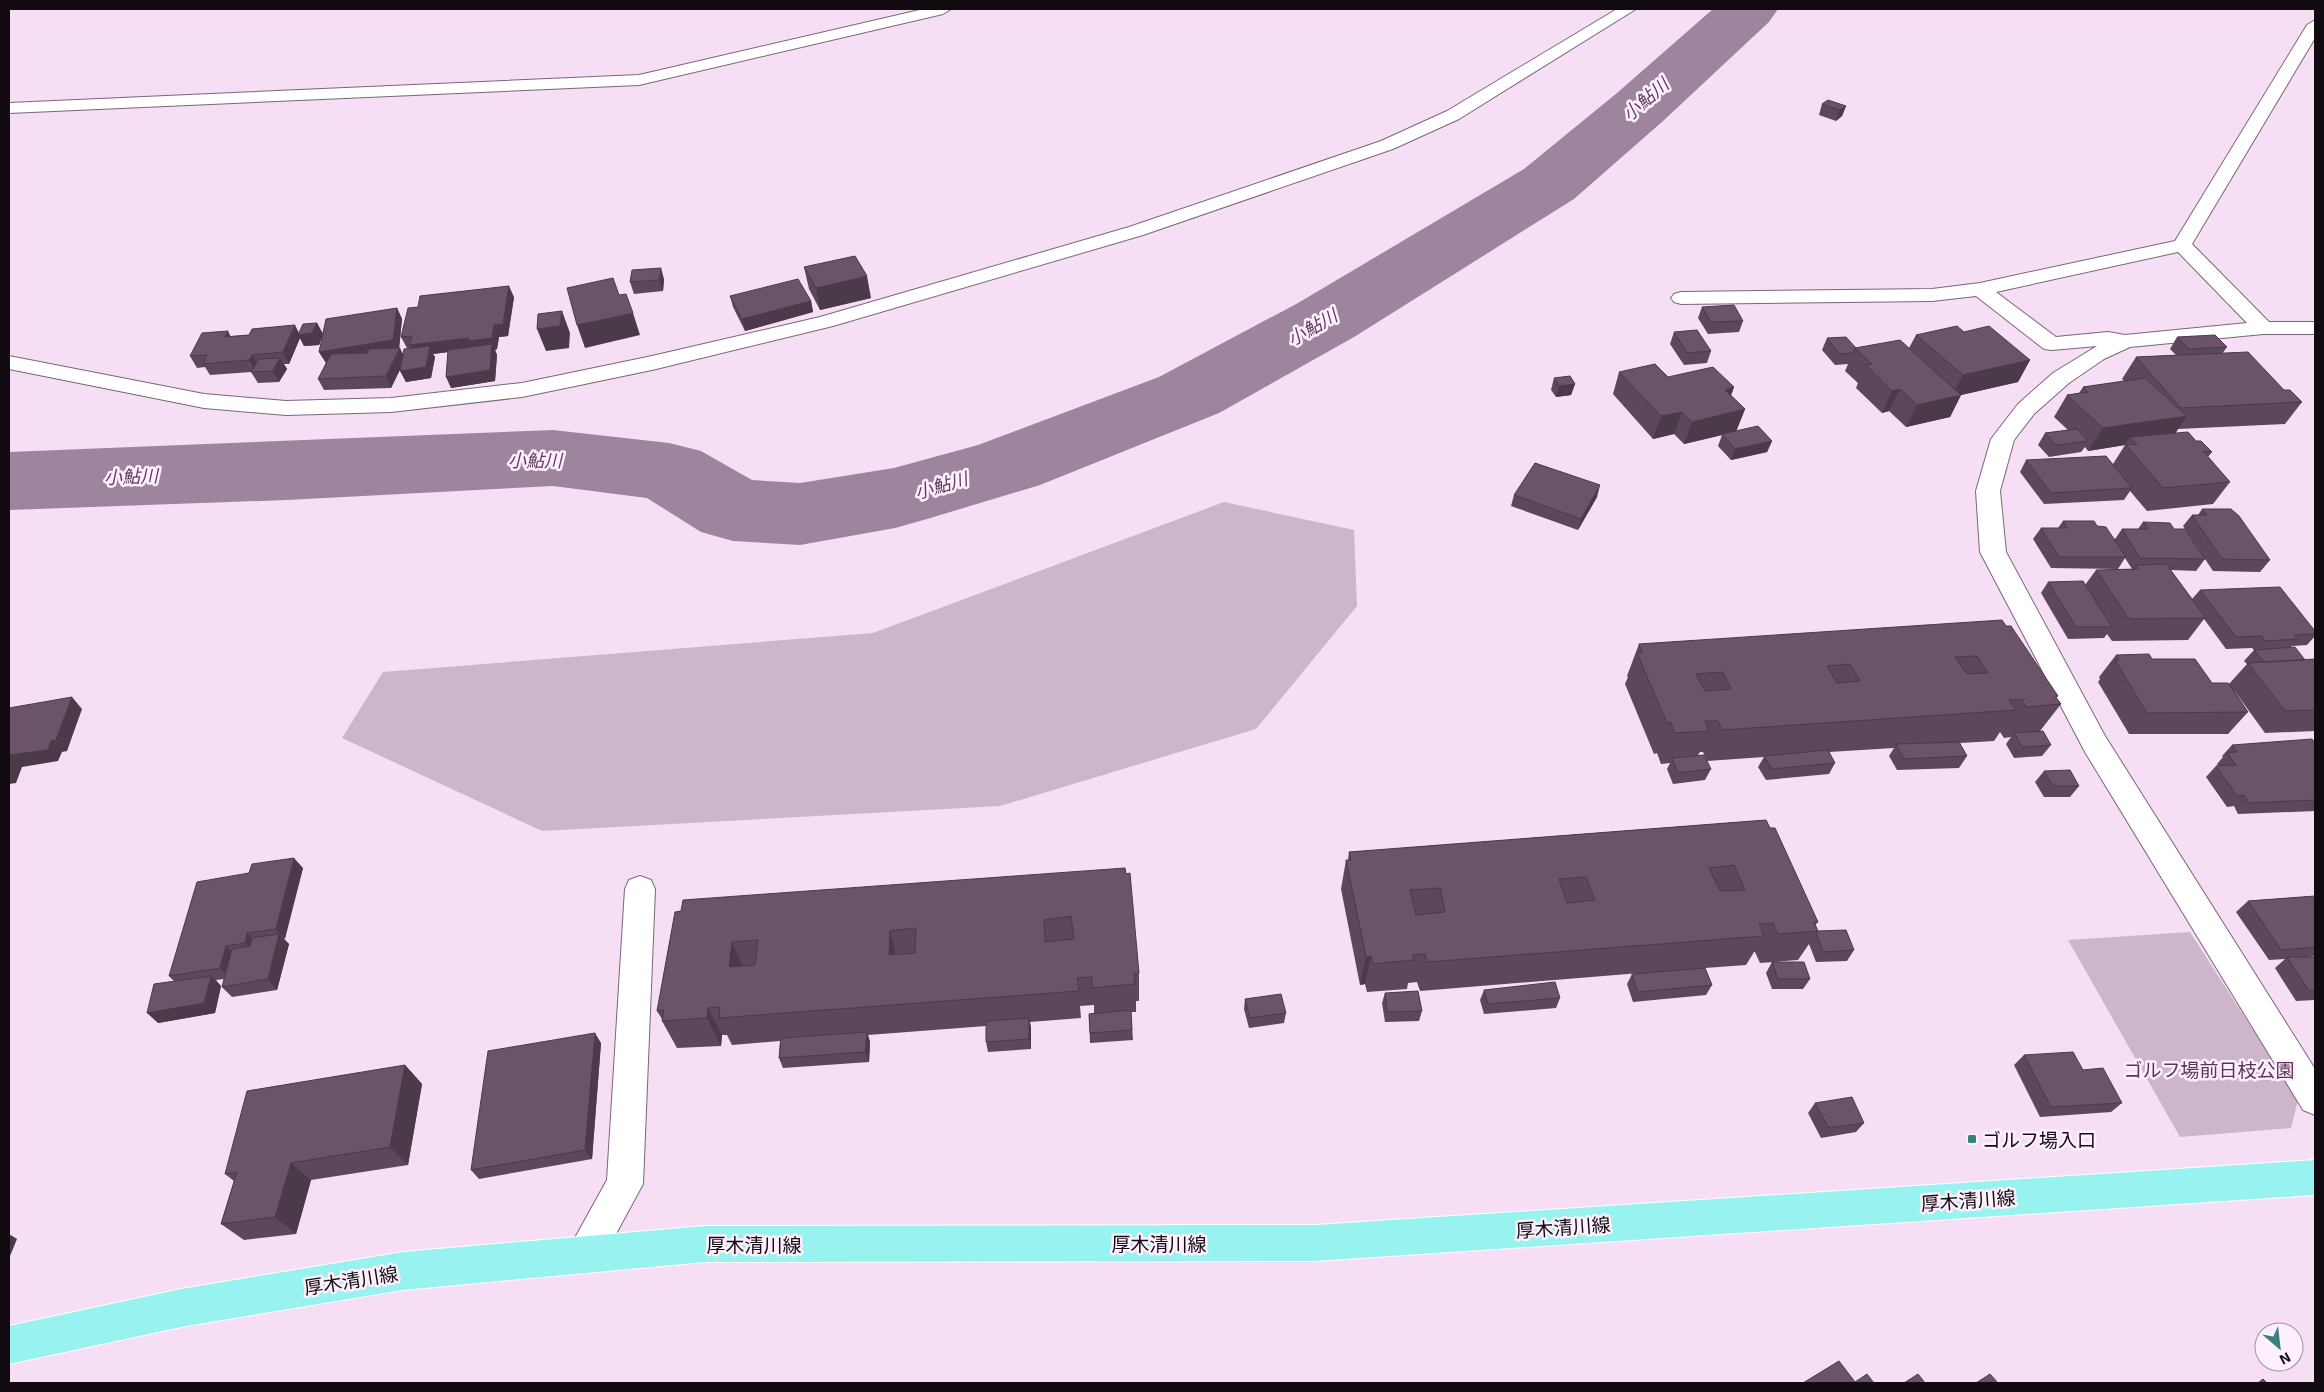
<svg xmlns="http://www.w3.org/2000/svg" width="2324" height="1392" viewBox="0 0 2324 1392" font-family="'Exo 2','Noto Sans JP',sans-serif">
	<rect width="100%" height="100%" fill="#f6def4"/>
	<path fill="#cdb6cb" d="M 1224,502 L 1354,530 L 1357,606 L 1256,729 L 1000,806 L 542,831 L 342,738 L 383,672 L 873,633 Z
		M 2190,932 L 2298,1100 L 2291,1128 L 2180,1137 L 2068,940 Z"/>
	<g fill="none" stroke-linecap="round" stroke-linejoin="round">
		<path fill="#9e849c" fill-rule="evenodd" d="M 1713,9 L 1778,9 L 1769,22 L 1663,121 L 1574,199 L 1354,337 L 1219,413 L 1040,485 L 927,519 L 895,528 L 800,545 L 733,541 L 701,532 L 647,498 L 553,486 L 287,500 L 9,510 L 9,452 L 553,430 L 669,443 L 701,451 L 752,480 L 800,483 L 894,468 L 978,445 L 1159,377 L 1298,303 L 1524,169 L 1617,93 Z"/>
		<defs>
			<path id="minor" d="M 924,9 L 951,9 L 943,14 L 639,85 L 9,113 L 9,103 L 639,75 Z
				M 1617,9 L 1636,9 L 1459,119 L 1393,149 L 1143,235 L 833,326 L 652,370 L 522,397 L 391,412 L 286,415 L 204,408 L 9,369 L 9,356 L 204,394 L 286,401 L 391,398 L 522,383 L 652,356 L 820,317 L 1129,227 L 1381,141 L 1447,111 Z
				M 2315,20 L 2315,38 L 2192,244 L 2269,322 L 2315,322 L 2315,334 L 2263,334 L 2130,347 L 2104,359 L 2069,383 L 2034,414 L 2014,440 L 2000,491 L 2006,552 L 2105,736 L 2315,1069 L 2315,1115 L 2303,1110 L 2085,752 L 1980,552 L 1976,491 L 1991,439 L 2018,404 L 2053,373 L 2097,346 L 2052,350 L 2044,349 L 1976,296 L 1932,301 L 1681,304 L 1674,302 L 1671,298 L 1674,294 L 1681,292 L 1932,289 L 1980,283 L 2175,241 L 2307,25 ZM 2178,252 L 2247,323 L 2125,335 L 2108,332 L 2056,337 L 1996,292 Z
				M 640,876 L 651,880 L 655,889 L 643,1184 L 598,1267 L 585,1273 L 572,1267 L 566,1254 L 607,1180 L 625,889 L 629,880 Z"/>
			<path id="major" d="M 2315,1160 L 2315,1195 L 1315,1261 L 705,1262 L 403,1290 L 181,1327 L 9,1364 L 9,1326 L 181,1289 L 403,1252 L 705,1226 L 1315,1225 Z"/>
		</defs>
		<use href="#minor" stroke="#7b6679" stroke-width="2"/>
		<use href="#major" stroke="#fff" stroke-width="2"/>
		<use href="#minor" fill="#fff" fill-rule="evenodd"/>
		<use href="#major" fill="#98f2ef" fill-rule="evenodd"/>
	</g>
	<path fill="#5c475b" d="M 1822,104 L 1846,106 L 1842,116 L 1836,121 L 1819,115 Z
		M 804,267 L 871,298 L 820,310 L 809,289 Z
		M 664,279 L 663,291 L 634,294 L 630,282 Z
		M 730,296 L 811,301 L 813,312 L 745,331 L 733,307 Z
		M 514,297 L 508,336 L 499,337 L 497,349 L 495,350 L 497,355 L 495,381 L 451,388 L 448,352 L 433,354 L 435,357 L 431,378 L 406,382 L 400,370 L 391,388 L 324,390 L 318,379 L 326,363 L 319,352 L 323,335 L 319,345 L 304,346 L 300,338 L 289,364 L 284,364 L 287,369 L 279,382 L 258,383 L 251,372 L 210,375 L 205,367 L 197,368 L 190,356 L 231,336 L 299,333 L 317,323 L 323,334 L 397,308 L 402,319 L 399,348 L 403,354 L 411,348 L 407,348 L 401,337 Z
		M 1702,307 L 1743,321 L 1739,332 L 1708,334 L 1698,318 Z
		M 1674,332 L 1711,351 L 1707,363 L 1684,365 L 1670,344 Z
		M 1964,332 L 2030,360 L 2018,382 L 1961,395 L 1950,417 L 1906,427 L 1889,411 L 1882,413 L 1856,388 L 1858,383 L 1845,371 L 1848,364 L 1835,365 L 1822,350 L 1827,338 L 1856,348 L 1909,348 L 1916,335 Z
		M 2177,337 L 2227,347 L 2222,354 L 2284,390 L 2302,402 L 2285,424 L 2178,429 L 2175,434 L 2196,441 L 2212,452 L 2208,457 L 2230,482 L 2213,504 L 2147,511 L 2130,491 L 2124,500 L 2044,504 L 2020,472 L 2026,460 L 2113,464 L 2125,445 L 2088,451 L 2085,447 L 2081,452 L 2049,457 L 2038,445 L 2045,433 L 2068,430 L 2054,417 L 2067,395 L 2079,393 L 2083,387 L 2124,381 L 2122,379 L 2136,357 L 2176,355 L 2170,349 Z
		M 1619,372 L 1668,377 L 1734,387 L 1731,395 L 1745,409 L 1736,431 L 1772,441 L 1767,452 L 1731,460 L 1718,446 L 1722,435 L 1684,444 L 1674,434 L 1653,439 L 1613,394 Z
		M 1554,378 L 1575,384 L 1571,395 L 1556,397 L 1551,390 Z
		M 1514,495 L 1597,497 L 1578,530 L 1511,506 Z
		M 2202,509 L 2270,560 L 2260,572 L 2213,571 L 2183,526 L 2192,515 L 2198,515 Z
		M 2063,521 L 2097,526 L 2115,539 L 2122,529 L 2138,529 L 2143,522 L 2174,529 L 2205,559 L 2196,571 L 2171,570 L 2192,599 L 2200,590 L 2315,631 L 2315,636 L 2307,645 L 2292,646 L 2290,648 L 2305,660 L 2315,659 L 2315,731 L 2265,733 L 2233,689 L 2248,712 L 2228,734 L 2129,734 L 2098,682 L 2100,679 L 2099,677 L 2116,655 L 2152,659 L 2212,683 L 2229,684 L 2247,664 L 2244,661 L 2254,650 L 2252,648 L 2226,649 L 2204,619 L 2188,640 L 2112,641 L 2107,634 L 2104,638 L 2068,639 L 2041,593 L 2048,582 L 2085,585 L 2096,570 L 2132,569 L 2125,558 L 2118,569 L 2051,568 L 2033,539 L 2041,528 L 2058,528 Z
		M 2006,626 L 2058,696 L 2056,698 L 2061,704 L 2040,731 L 2051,745 L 2042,756 L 2014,758 L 2006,744 L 2011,737 L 2004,738 L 2000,732 L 1994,741 L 1960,743 L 1967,756 L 1959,768 L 1897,770 L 1889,756 L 1894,748 L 1829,752 L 1835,763 L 1829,774 L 1766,780 L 1758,767 L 1764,757 L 1707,761 L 1703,752 L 1700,752 L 1698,755 L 1711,769 L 1705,780 L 1673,784 L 1667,769 L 1670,763 L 1661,764 L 1657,753 L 1654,754 L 1625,684 L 1628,677 L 1627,676 L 1639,644 Z
		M 2315,743 L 2315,811 L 2238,814 L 2234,806 L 2227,807 L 2206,777 L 2216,766 L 2218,766 L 2217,764 L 2223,757 L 2222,756 L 2232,745 Z
		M 2044,771 L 2079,786 L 2070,797 L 2044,797 L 2035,782 Z
		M 1766,820 L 1818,922 L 1815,925 L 1817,931 L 1854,950 L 1847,961 L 1816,962 L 1809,944 L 1798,960 L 1760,963 L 1755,952 L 1754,952 L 1746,965 L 1705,968 L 1712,985 L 1706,995 L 1633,1002 L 1627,984 L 1632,974 L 1640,973 L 1420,991 L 1417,982 L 1408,983 L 1407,989 L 1367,992 L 1365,984 L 1360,985 L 1341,889 L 1346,860 L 1348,860 L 1349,852 Z
		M 303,868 L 284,939 L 289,944 L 277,990 L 232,997 L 222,987 L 224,979 L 216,980 L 221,986 L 215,1013 L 158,1023 L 174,981 L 169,976 Z
		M 1125,868 L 1139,973 L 1139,1001 L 1136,1001 L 1136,1012 L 1131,1012 L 1133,1040 L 1090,1043 L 1089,1014 L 1094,1013 L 1094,1005 L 1080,1006 L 1081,1018 L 1030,1022 L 1031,1028 L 1031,1049 L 988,1052 L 986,1042 L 986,1026 L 868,1035 L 870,1042 L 869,1062 L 783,1068 L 779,1058 L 780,1041 L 732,1045 L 727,1035 L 722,1035 L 721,1046 L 677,1048 L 662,1021 L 662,1019 L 657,1011 L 675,912 Z
		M 2315,896 L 2315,956 L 2308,957 L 2315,957 L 2315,1000 L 2296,1001 L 2275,968 L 2285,959 L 2269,960 L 2236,912 L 2248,901 Z
		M 1772,962 L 1810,979 L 1803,989 L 1772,989 L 1766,973 Z
		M 1484,990 L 1560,998 L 1556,1008 L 1484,1014 L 1480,1000 Z
		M 1385,993 L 1422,1011 L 1419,1021 L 1385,1022 L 1382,1003 Z
		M 1245,999 L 1286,1013 L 1284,1023 L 1249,1028 L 1244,1009 Z
		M 601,1043 L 592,1159 L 479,1179 L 471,1170 Z
		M 2024,1055 L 2083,1070 L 2122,1103 L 2111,1112 L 2040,1117 L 2014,1065 Z
		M 405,1065 L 422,1084 L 408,1165 L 311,1180 L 296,1234 L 244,1240 L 221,1224 L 234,1181 L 225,1174 Z
		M 1815,1103 L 1864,1123 L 1856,1132 L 1821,1138 L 1808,1113 Z"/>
	<path fill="#4b3a4a" d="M 1846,106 L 1842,116 L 1836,121 L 1840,110 Z
		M 661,268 L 664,279 L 663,291 L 659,280 Z
		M 867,276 L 871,298 L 820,310 L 816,288 Z
		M 509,286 L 514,297 L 508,336 L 499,337 L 497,349 L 495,350 L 497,355 L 495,381 L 451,388 L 446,377 L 472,349 L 433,354 L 435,357 L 431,378 L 406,382 L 400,371 L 415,356 L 409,345 L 469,338 L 494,325 Z
		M 811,301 L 813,312 L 745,331 L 742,319 Z
		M 397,308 L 402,319 L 399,349 L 400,348 L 405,359 L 391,388 L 386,376 L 398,352 L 326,363 L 319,352 Z
		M 562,311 L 570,333 L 569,348 L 546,351 L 537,329 Z
		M 633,313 L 640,335 L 585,348 L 577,325 Z
		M 317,323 L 323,334 L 319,345 L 304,346 L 300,338 L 289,364 L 283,352 L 295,325 L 300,335 Z
		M 228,331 L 234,343 L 225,337 Z
		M 252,355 L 259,366 L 256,371 L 249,360 Z
		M 280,358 L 287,369 L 279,382 L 273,371 Z
		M 2030,360 L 2018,382 L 1961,395 L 1950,417 L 1906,427 L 1917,405 L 1951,397 L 1963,375 Z
		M 1575,384 L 1571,395 L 1556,397 L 1559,386 Z
		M 1734,387 L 1726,410 L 1725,390 Z
		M 1900,389 L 1889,411 L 1882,413 L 1892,391 Z
		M 1745,409 L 1736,432 L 1722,434 L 1722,435 L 1684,444 L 1692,422 Z
		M 1682,412 L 1674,434 L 1653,439 L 1661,416 Z
		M 2187,416 L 2172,438 L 2130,437 L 2125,445 L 2088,451 L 2103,428 Z
		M 1772,441 L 1767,452 L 1731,460 L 1735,449 Z
		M 1600,485 L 1597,497 L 1578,530 L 1581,519 Z
		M 72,697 L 82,709 L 67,751 L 62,752 L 58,761 L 22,767 L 16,783 L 9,784 L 9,760 L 10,755 Z
		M 294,858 L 303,868 L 285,939 L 276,929 Z
		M 890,931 L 897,960 L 889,955 Z
		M 247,933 L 257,944 L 255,953 L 245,943 Z
		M 279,934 L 289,944 L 277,990 L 268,979 Z
		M 732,942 L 745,970 L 729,967 Z
		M 226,946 L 236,956 L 230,978 L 220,968 Z
		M 1371,956 L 1365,984 L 1360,985 L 1366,957 Z
		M 211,976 L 221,986 L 215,1013 L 158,1023 L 147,1013 Z
		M 708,1008 L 722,1035 L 721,1046 L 707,1018 Z
		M 1029,1018 L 1031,1028 L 1031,1049 L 1029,1039 Z
		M 867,1032 L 870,1042 L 869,1062 L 865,1052 Z
		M 595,1033 L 601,1043 L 592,1159 L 585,1150 Z
		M 405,1065 L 422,1084 L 408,1165 L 390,1147 Z
		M 291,1163 L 311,1180 L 296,1234 L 275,1217 Z
		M 9,1234 L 17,1239 L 10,1256 L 9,1255 Z"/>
	<path fill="#6b536a" stroke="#4b3a4a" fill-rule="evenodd" d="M 1828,100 L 1846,106 L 1840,110 L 1822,104 Z
		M 855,256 L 867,276 L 816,288 L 804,267 Z
		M 661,268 L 659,280 L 630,282 L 632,270 Z
		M 613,278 L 619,295 L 626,294 L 633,313 L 577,325 L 567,288 Z
		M 798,279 L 811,301 L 742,319 L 730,296 Z
		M 509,286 L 503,324 L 494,325 L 492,338 L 469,341 L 469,338 L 409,345 L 412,336 L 401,337 L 408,308 L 418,307 L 420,296 Z
		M 1734,305 L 1743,321 L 1711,322 L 1702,307 Z
		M 397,308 L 393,340 L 319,352 L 326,319 Z
		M 562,311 L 560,326 L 537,329 L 538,314 Z
		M 317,323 L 312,333 L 298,335 L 303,324 Z
		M 295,325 L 283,352 L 252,355 L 249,360 L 203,364 L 207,355 L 190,356 L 202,333 L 228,331 L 225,337 L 249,335 L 252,329 Z
		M 1957,326 L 1964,332 L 1989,326 L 2030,360 L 1963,375 L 1916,335 Z
		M 1697,330 L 1711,351 L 1687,353 L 1674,332 Z
		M 2215,335 L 2227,347 L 2189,349 L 2177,337 Z
		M 1846,337 L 1856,348 L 1855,348 L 1853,353 L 1840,354 L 1827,338 Z
		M 1900,340 L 1961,395 L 1917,405 L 1900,389 L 1892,391 L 1866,365 L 1872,364 L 1855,348 Z
		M 492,344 L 490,370 L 446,377 L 448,350 Z
		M 430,346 L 426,367 L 400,371 L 404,349 Z
		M 400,348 L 386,376 L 318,379 L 331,354 L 367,353 L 369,349 Z
		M 2248,352 L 2284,390 L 2290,390 L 2302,402 L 2181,408 L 2136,357 Z
		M 280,358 L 273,371 L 251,372 L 259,359 Z
		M 1655,364 L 1668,377 L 1713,367 L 1734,387 L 1725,390 L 1745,409 L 1692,422 L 1682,412 L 1661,416 L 1619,372 Z
		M 1570,376 L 1575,384 L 1559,386 L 1554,378 Z
		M 2145,378 L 2187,416 L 2103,428 L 2067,395 L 2088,392 L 2083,387 Z
		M 1758,426 L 1772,441 L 1735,449 L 1722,434 Z
		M 2077,429 L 2088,441 L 2056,445 L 2045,433 Z
		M 2188,432 L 2196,441 L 2201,441 L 2212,452 L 2203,451 L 2230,482 L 2163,488 L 2126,445 L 2137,444 L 2130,437 Z
		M 2106,456 L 2132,488 L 2051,493 L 2026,460 Z
		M 1535,463 L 1600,485 L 1581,519 L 1514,495 Z
		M 2202,509 L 2231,509 L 2239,516 L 2270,560 L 2222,559 L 2192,515 L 2207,515 Z
		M 2063,521 L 2094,521 L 2097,526 L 2106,527 L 2126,557 L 2059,557 L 2041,528 L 2067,528 Z
		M 2143,522 L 2170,523 L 2174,529 L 2185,529 L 2205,559 L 2140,558 L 2122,529 L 2148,529 Z
		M 2166,564 L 2206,618 L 2129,619 L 2096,570 L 2139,569 L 2136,565 Z
		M 2083,581 L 2112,627 L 2076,627 L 2048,582 Z
		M 2280,587 L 2315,631 L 2315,634 L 2294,635 L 2298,639 L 2265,641 L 2262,636 L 2236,637 L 2200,590 Z
		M 2002,620 L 2006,626 L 2011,626 L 2058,696 L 2055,696 L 2061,704 L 2026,707 L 2022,699 L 2009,700 L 2016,710 L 1722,730 L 1718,721 L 1705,721 L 1709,731 L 1674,733 L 1671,722 L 1667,723 L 1637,653 L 1642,652 L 1639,644 ZM 1977,656 L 1988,673 L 1967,674 L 1955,657 ZM 1850,664 L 1860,681 L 1837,683 L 1827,666 ZM 1723,672 L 1731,689 L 1705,691 L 1696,674 Z
		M 2295,647 L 2305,660 L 2264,662 L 2254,650 Z
		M 2149,654 L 2152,659 L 2195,659 L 2212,683 L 2228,683 L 2248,712 L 2147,713 L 2115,660 L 2119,660 L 2116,655 Z
		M 2315,659 L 2315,710 L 2285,711 L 2248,663 Z
		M 72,697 L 56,740 L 51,741 L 48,750 L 10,755 L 9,760 L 9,708 Z
		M 2043,731 L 2051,745 L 2022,747 L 2014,733 Z
		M 2312,739 L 2315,743 L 2315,800 L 2249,803 L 2244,795 L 2237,796 L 2216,766 L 2236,765 L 2227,753 L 2237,752 L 2232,745 Z
		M 1959,742 L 1967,756 L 1904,759 L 1896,744 Z
		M 1828,750 L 1835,763 L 1772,769 L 1764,756 Z
		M 1704,755 L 1711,769 L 1678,773 L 1672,758 Z
		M 2070,770 L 2079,786 L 2053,786 L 2044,771 Z
		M 1766,820 L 1770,828 L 1775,828 L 1818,922 L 1814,922 L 1818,931 L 1778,934 L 1773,923 L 1759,924 L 1764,936 L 1427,962 L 1425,954 L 1413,955 L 1414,960 L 1373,964 L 1371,956 L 1366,957 L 1346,860 L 1351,860 L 1349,852 ZM 1734,865 L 1745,890 L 1720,891 L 1709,868 ZM 1586,877 L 1595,900 L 1567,903 L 1559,879 ZM 1440,888 L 1445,912 L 1416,915 L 1410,890 Z
		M 294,858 L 276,929 L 247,933 L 245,943 L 226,946 L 220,968 L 169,976 L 197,882 L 249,873 L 252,864 Z
		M 1125,868 L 1126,874 L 1130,873 L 1139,973 L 1134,973 L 1135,984 L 1092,988 L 1092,977 L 1077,978 L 1079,991 L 719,1018 L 720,1007 L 708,1008 L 707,1018 L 662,1021 L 664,1010 L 657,1011 L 675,912 L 681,911 L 683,900 ZM 1071,916 L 1074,939 L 1045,942 L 1044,920 ZM 916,928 L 915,953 L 889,955 L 890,931 ZM 758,940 L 755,965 L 729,967 L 732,942 Z
		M 2315,896 L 2315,947 L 2281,950 L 2248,901 Z
		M 1846,930 L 1854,950 L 1823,952 L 1816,933 L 1817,931 Z
		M 279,934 L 268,979 L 222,987 L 232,949 L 250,946 L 252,938 Z
		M 2287,957 L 2315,957 L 2315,991 L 2309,991 Z
		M 1772,962 L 1804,962 L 1810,979 L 1778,979 Z
		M 1705,968 L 1712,985 L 1638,992 L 1632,974 Z
		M 211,976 L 204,1003 L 147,1013 L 154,984 Z
		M 1555,982 L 1560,998 L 1488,1004 L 1484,990 Z
		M 1418,991 L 1422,1011 L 1387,1012 L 1385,993 Z
		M 1281,994 L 1286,1013 L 1250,1018 L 1245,999 Z
		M 1131,1010 L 1132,1030 L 1090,1033 L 1089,1014 Z
		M 1029,1018 L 1029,1039 L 986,1042 L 986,1021 Z
		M 867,1032 L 865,1052 L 779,1058 L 781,1038 Z
		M 595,1033 L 585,1150 L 471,1170 L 488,1051 Z
		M 2073,1052 L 2083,1070 L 2103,1068 L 2122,1103 L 2051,1107 L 2024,1055 Z
		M 405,1065 L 390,1147 L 291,1163 L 275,1217 L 221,1224 L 237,1172 L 225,1174 L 247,1091 Z
		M 1852,1097 L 1864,1123 L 1829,1128 L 1815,1103 Z
		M 1839,1361 L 1855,1382 L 1867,1374 L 1874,1383 L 1803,1383 Z
		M 1918,1374 L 1925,1383 L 1904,1383 Z
		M 1990,1374 L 1998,1383 L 1976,1383 Z
		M 2263,1379 L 2267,1383 L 2258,1383 Z"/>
	<rect fill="#39817e" stroke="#feeffc" stroke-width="2" x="1967" y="1134" width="10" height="10" rx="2.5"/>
	<g text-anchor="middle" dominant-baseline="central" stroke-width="5" stroke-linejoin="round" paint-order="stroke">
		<g font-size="18" font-style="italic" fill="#613b5f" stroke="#feeffc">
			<text transform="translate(1645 99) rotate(-41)">小鮎川</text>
			<text transform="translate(1312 327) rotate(-30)">小鮎川</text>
			<text x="535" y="460">小鮎川</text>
			<text transform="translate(131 476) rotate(-2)">小鮎川</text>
			<text transform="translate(941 485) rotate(-16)">小鮎川</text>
		</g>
		<g font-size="19" fill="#5a3559" stroke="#feeffc">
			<text x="2209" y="1069">ゴルフ場前日枝公園</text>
		</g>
		<g font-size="19" fill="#110a11" stroke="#feeffc" text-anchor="start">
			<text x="1982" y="1139">ゴルフ場入口</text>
		</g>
		<g font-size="19" fill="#110a11" stroke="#feeffc">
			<text transform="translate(1968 1200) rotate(-4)">厚木清川線</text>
			<text transform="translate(1563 1227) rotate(-4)">厚木清川線</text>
			<text x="1159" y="1243">厚木清川線</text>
			<text x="754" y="1244">厚木清川線</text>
			<text transform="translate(351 1280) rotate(-9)">厚木清川線</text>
		</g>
	</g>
	<rect width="2324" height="1392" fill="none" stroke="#110a11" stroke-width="20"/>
	<g transform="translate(2279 1347) rotate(152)"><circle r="24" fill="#feeffc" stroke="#9f939e"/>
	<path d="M0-4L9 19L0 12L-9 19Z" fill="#39817e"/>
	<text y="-8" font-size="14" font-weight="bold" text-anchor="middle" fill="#110a11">N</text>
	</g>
</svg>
